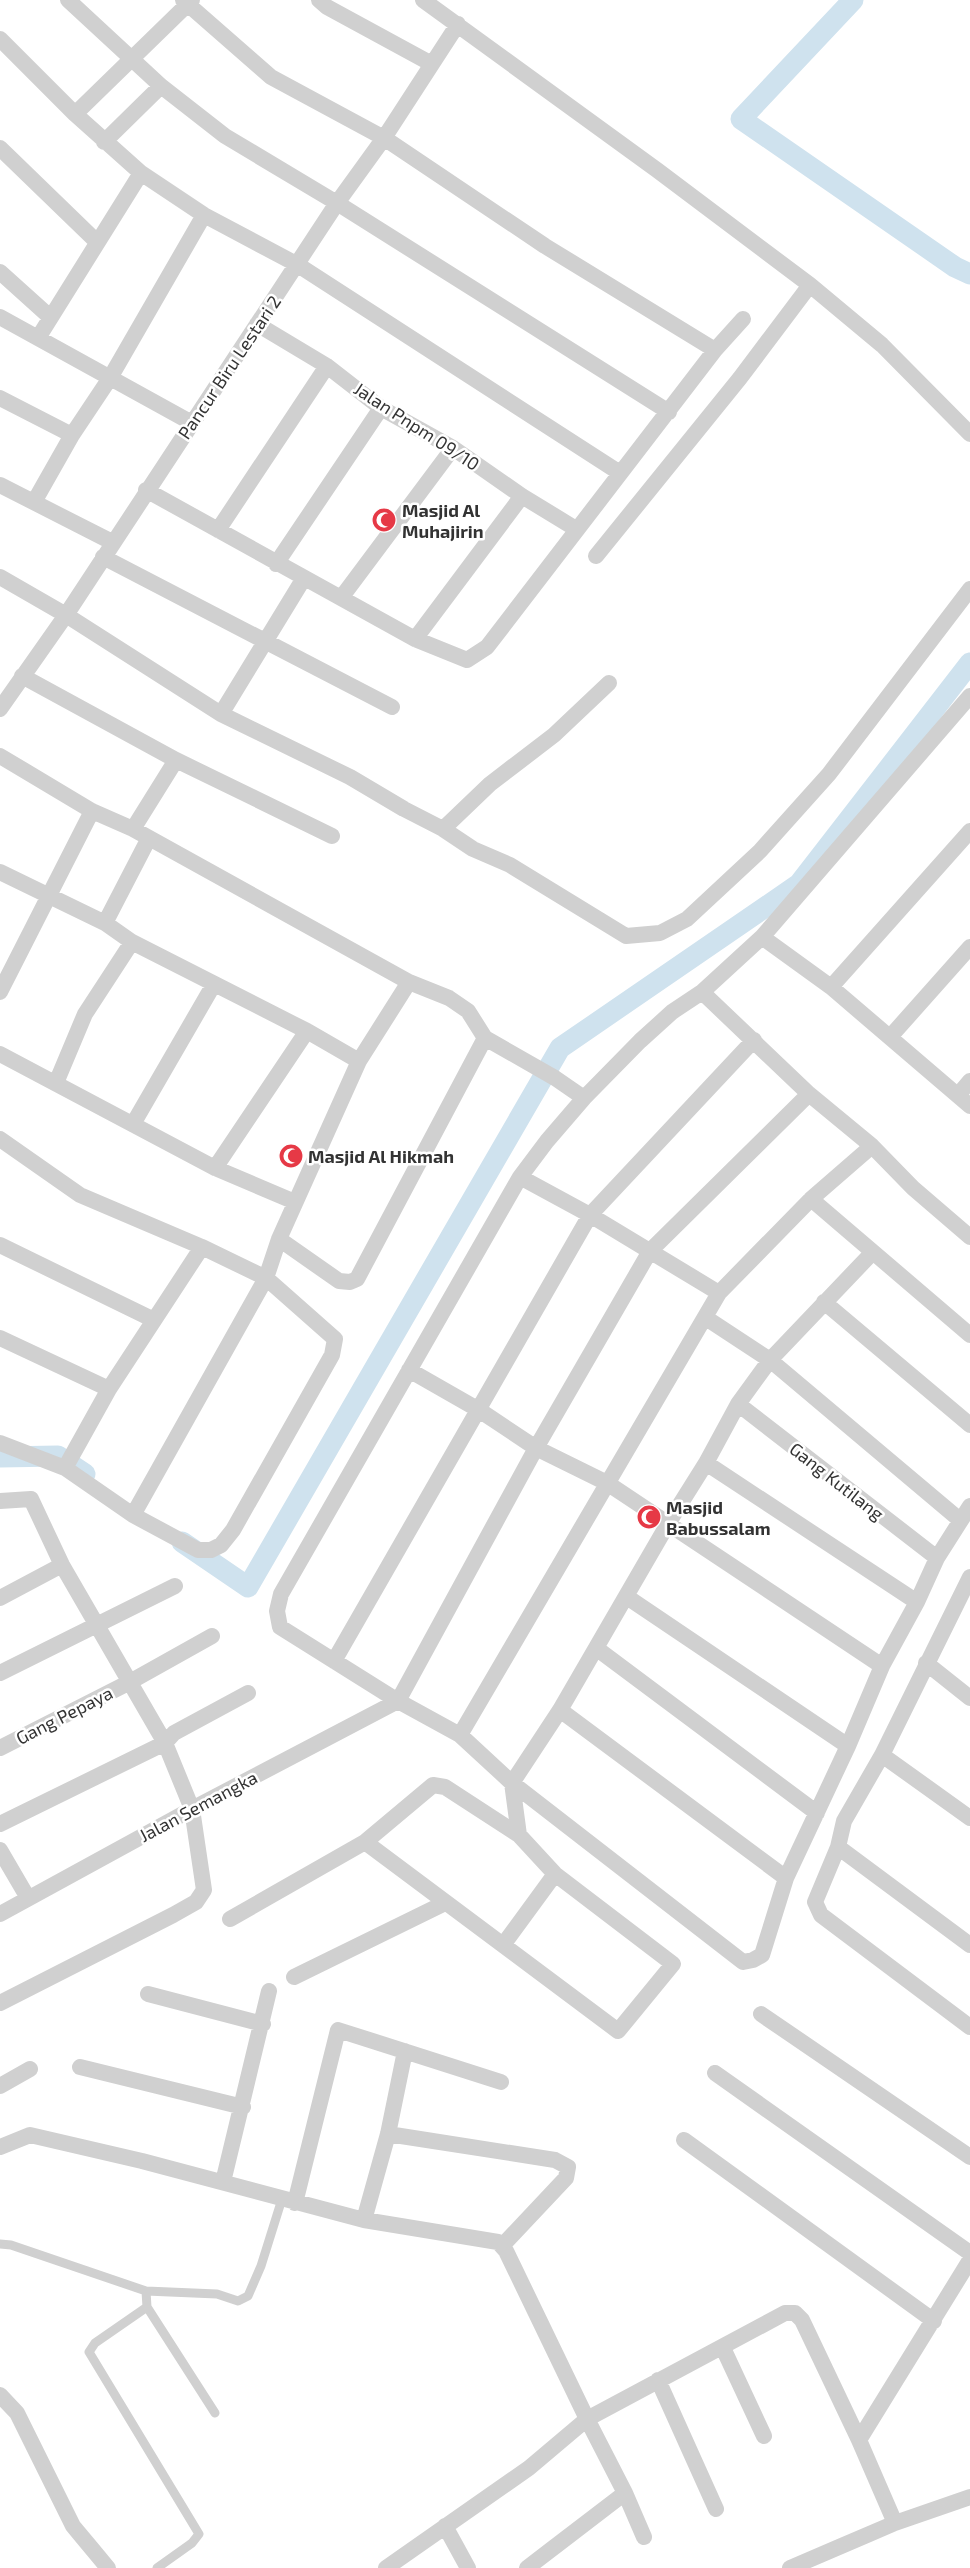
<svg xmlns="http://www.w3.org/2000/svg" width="970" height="2568" viewBox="0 0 970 2568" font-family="'Exo 2',sans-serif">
	<rect width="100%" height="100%" fill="#fff"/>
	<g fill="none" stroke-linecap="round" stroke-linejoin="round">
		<path stroke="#cfe2ee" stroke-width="21" d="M 853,0 L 741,119 L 955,267 L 970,274
			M 0,1457 L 58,1456 L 85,1474
			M 182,1542 L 248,1587 L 560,1048 L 799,884 L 970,663"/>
		<path stroke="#d0d0d0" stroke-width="9" d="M 0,2244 L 11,2245 L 146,2291 L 217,2294 L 238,2301 L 248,2296 L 261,2266 L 282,2199
			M 146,2291 L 147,2307 L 95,2343 L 89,2352 L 199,2534 L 192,2543 L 157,2568
			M 147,2307 L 215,2413"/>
		<path stroke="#d0d0d0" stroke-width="16" d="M 68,0 L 161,86 L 225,136 L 337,203 L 669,412
			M 183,0 L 271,77 L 384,138 L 545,246 L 715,350
			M 319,0 L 327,7 L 430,63
			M 423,0 L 657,170 L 810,285 L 882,345 L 970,434
			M 0,39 L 75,114 L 141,173
			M 75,114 L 192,0
			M 104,142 L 161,86
			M 0,148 L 97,242
			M 0,272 L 50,317
			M 0,317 L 192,423
			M 257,324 L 327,366 L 381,408 L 453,448 L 522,496 L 576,529
			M 38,338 L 141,173 L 204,215 L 298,265 L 620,473
			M 0,398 L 72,435
			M 0,485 L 112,542
			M 146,490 L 415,639 L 467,660 L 487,647 L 715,350 L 743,319
			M 34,502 L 72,435 L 110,378 L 204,215
			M 218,530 L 327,366
			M 596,556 L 740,378 L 810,285
			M 103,557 L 392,707
			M 276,564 L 381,408
			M 0,577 L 66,615 L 221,714 L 350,777 L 404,809 L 443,829 L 490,784 L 554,735 L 609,683
			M 341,598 L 453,448
			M 415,639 L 522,496
			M 22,676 L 176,760 L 332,836
			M 970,696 L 762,937 L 702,992 L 672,1012 L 640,1041 L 584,1098 L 547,1141 L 520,1177 L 281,1594 L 277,1611 L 280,1627 L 398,1701 L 460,1735 L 512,1783 L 743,1962 L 753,1960 L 762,1955 L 786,1878 L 848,1746 L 882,1666 L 917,1602 L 937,1558 L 970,1506
			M 0,709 L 66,615 L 337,203 L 384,138 L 458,24
			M 221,714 L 304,578
			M 0,756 L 92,811 L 133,829 L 409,982 L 449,998 L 468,1011 L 485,1038 L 555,1078 L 584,1098
			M 133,829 L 176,760
			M 443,829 L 473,849 L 510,865 L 626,936 L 660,933 L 687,919 L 760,851 L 829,774 L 970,589
			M 0,872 L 105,923 L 132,942 L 307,1031 L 359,1061
			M 105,923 L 149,838
			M 762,937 L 831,987 L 970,1106
			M 831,987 L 970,831
			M 0,992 L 92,811
			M 702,992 L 809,1094 L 872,1146 L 913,1188 L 970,1237
			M 890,1037 L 970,947
			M 0,1054 L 215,1168 L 295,1202
			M 56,1083 L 85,1014 L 132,942
			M 959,1094 L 970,1081
			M 133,1124 L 214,984
			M 0,1139 L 80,1195 L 202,1247 L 266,1278 L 335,1339 L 332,1355 L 233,1530 L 221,1545 L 211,1550 L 198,1550 L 133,1515 L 65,1468 L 0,1443
			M 215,1168 L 307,1031
			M 520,1177 L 590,1215 L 719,1293
			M 811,1199 L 970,1335
			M 279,1239 L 339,1281 L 350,1282 L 357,1279 L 485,1038
			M 0,1245 L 154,1320
			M 824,1302 L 970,1425
			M 706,1318 L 770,1360 L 960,1520
			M 0,1338 L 109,1389
			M 409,1370 L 479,1410 L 536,1448 L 607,1483 L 882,1666
			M 738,1404 L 937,1558
			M 706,1463 L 917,1602
			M 65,1468 L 109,1389 L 202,1247
			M 0,1501 L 31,1499 L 62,1565 L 165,1743 L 192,1809 L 204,1890 L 196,1902 L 173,1915 L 0,2003
			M 133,1515 L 266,1278 L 279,1239 L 359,1061 L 409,982
			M 970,1577 L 882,1755 L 970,1818
			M 627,1597 L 848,1746
			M 0,1598 L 62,1565
			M 596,1648 L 817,1813
			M 334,1661 L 590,1215 L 754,1040
			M 926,1663 L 970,1698
			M 0,1673 L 175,1586
			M 560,1710 L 786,1878
			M 460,1735 L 719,1293 L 811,1199 L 872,1146
			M 0,1748 L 128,1683 L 212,1636
			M 882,1755 L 844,1821 L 838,1847 L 970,1945
			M 0,1824 L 165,1743 L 174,1733 L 248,1693
			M 519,1835 L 512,1783 L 560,1710 L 669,1522 L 706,1463 L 738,1404 L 770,1360 L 872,1253
			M 838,1847 L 815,1902 L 821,1915 L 970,2027
			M 0,1850 L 28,1898
			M 0,1914 L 192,1809 L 398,1701 L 536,1448 L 650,1251 L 809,1094
			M 230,1919 L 365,1842 L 433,1785 L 445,1787 L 519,1835 L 555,1874 L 673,1964 L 618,2031 L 365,1842
			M 503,1945 L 555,1874
			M 294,1977 L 445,1903
			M 148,1994 L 263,2024
			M 761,2014 L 970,2157
			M 80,2067 L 243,2107
			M 715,2073 L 970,2253
			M 0,2086 L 30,2069
			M 388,2134 L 555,2160 L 568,2167 L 566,2178 L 502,2246
			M 684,2140 L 934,2321
			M 0,2147 L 30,2135 L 142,2161 L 364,2220 L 498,2242 L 506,2251 L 587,2419 L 625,2493 L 644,2537
			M 223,2182 L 269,1991
			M 295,2203 L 338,2030 L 501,2082
			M 364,2220 L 388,2134 L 405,2051
			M 723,2348 L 764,2436
			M 658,2380 L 716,2509
			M 0,2395 L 17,2413 L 73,2526 L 108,2568
			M 859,2440 L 970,2260
			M 895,2523 L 970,2497
			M 445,2526 L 468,2568
			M 386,2568 L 529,2468 L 587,2419 L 785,2313 L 795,2313 L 802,2320 L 859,2440 L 895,2523 L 790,2568
			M 527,2568 L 625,2493"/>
	</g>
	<defs>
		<symbol id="mosque-disc" viewBox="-11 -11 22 22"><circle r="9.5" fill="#e63946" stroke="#fff"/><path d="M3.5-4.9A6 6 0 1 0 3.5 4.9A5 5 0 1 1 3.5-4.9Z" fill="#fff"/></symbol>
	</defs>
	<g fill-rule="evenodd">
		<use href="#mosque-disc" x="370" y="506" width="28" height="28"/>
		<use href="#mosque-disc" x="277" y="1142" width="28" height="28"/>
		<use href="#mosque-disc" x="635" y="1503" width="28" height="28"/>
	</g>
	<g text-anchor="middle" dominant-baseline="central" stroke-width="5" stroke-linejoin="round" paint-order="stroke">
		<g font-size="18" fill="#333" stroke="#fff">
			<text transform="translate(229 367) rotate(-56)">Pancur Biru Lestari 2</text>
			<text transform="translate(417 426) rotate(33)">Jalan Pnpm 09/10</text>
			<text transform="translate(837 1481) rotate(38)">Gang Kutilang</text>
			<text transform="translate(64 1715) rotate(-27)">Gang Pepaya</text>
			<text transform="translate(198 1806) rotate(-28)">Jalan Semangka</text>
		</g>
		<g font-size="18" font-weight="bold" fill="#333" stroke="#fff" text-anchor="start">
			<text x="402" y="510">Masjid Al<tspan x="402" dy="21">Muhajirin</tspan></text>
			<text x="308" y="1156">Masjid Al Hikmah</text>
			<text x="666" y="1507">Masjid<tspan x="666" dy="21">Babussalam</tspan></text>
		</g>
	</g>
</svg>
